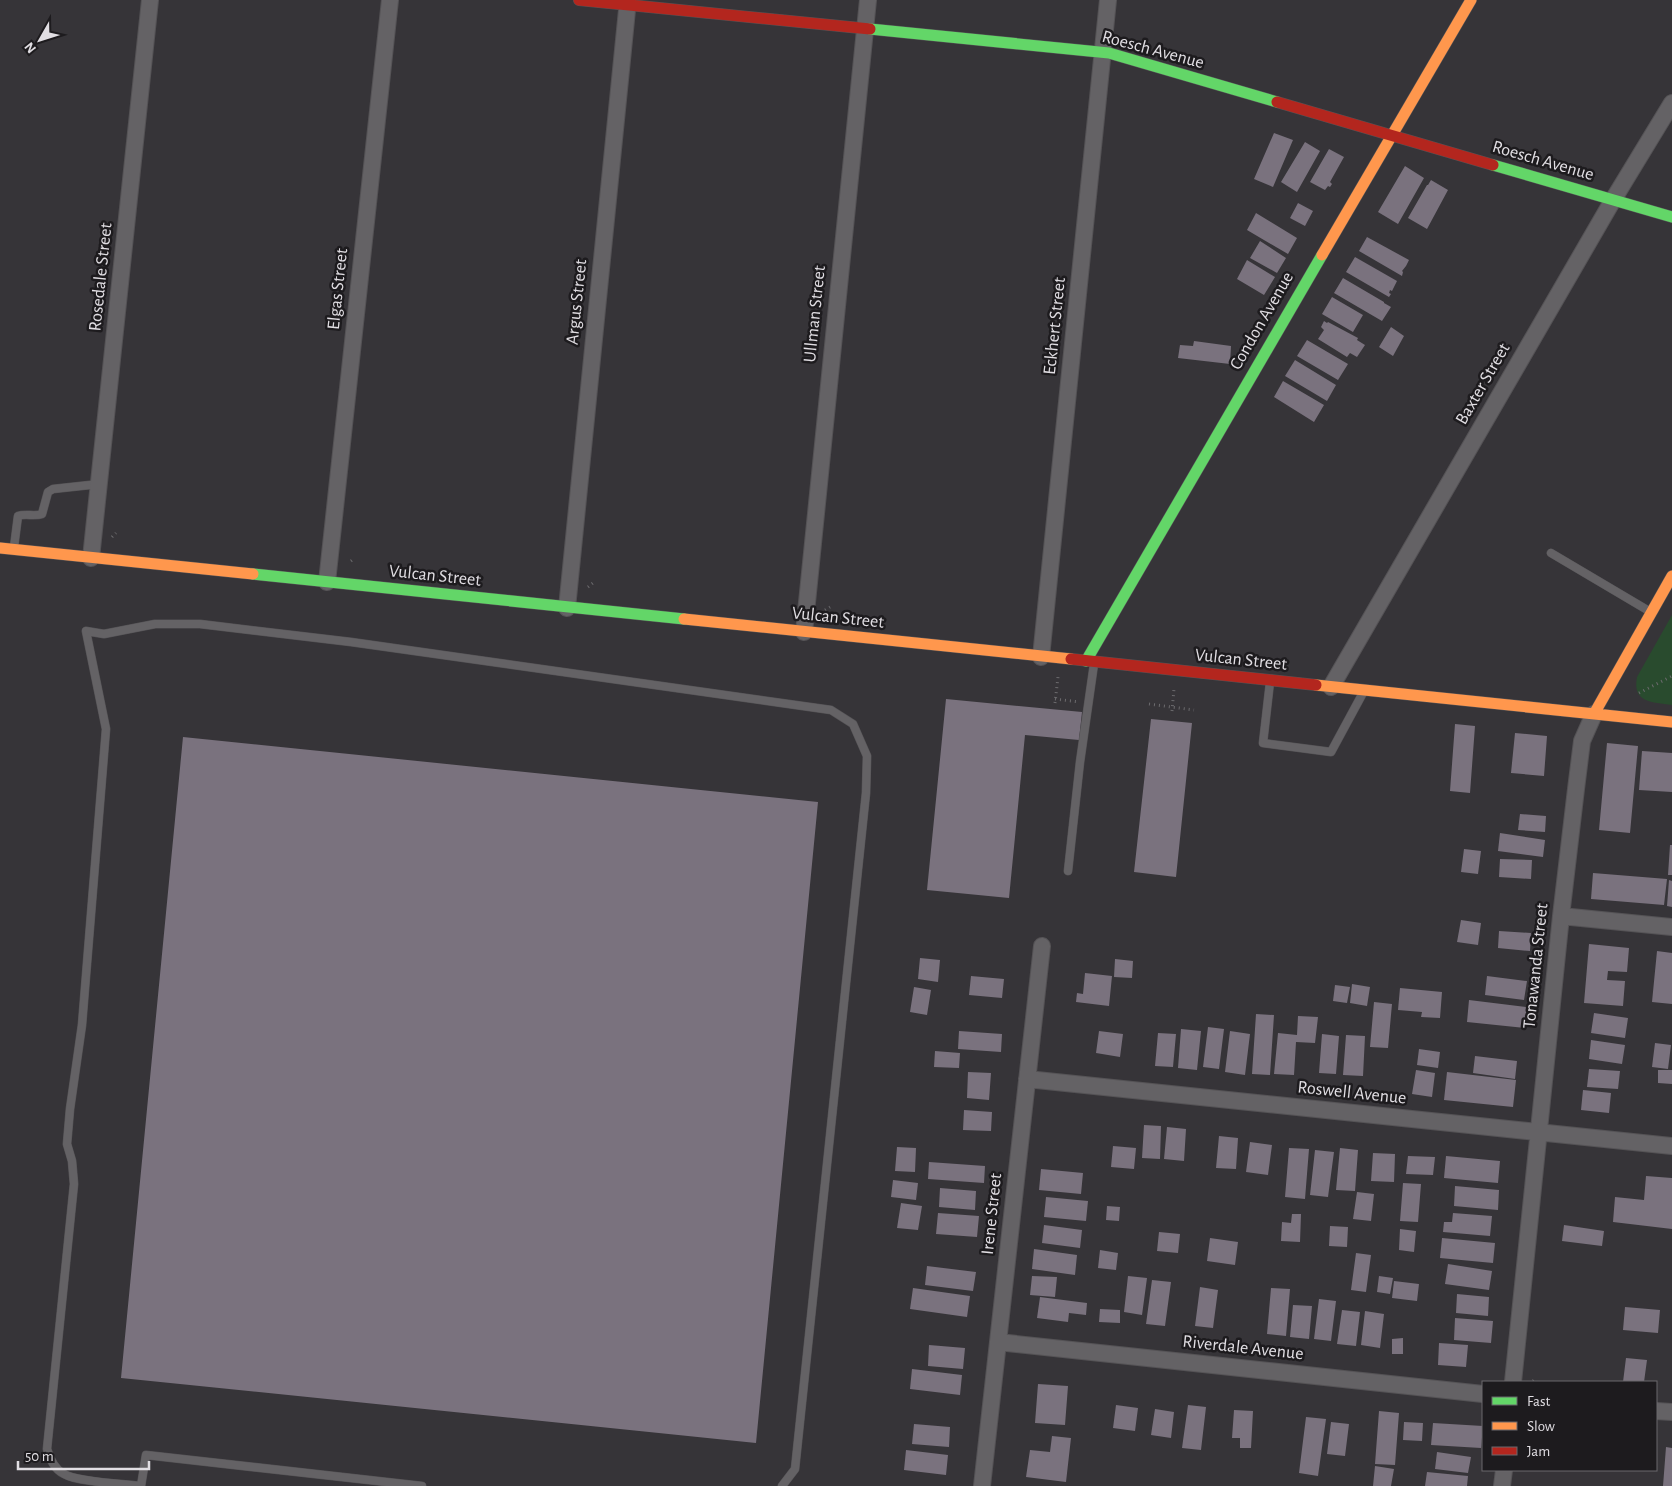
<svg xmlns="http://www.w3.org/2000/svg" width="1672" height="1486" viewBox="0 0 1672 1486" font-family="'Alegreya Sans',sans-serif">
	<rect width="100%" height="100%" fill="#363438"/>
	<path fill="#294b2e" d="M 1672,615 L 1672,705 C 1652,702 1632,703 1637,677 Z"/>
	<path fill="#7a727e" d="M 1274,133 L 1293,140 L 1273,187 L 1254,179 Z
		M 1305,142 L 1320,151 L 1297,192 L 1281,182 Z
		M 1329,149 L 1344,157 L 1330,182 L 1332,184 L 1330,187 L 1328,186 L 1325,190 L 1310,182 Z
		M 1405,166 L 1424,178 L 1398,224 L 1378,212 Z
		M 1431,180 L 1448,190 L 1427,229 L 1408,218 L 1427,185 L 1428,185 Z
		M 1298,203 L 1313,211 L 1305,226 L 1290,218 Z
		M 1256,213 L 1297,238 L 1288,254 L 1247,230 Z
		M 1367,237 L 1409,260 L 1406,266 L 1402,271 L 1403,272 L 1402,276 L 1359,251 Z
		M 1260,241 L 1286,258 L 1277,273 L 1250,258 Z
		M 1355,257 L 1397,281 L 1392,291 L 1390,290 L 1389,293 L 1391,294 L 1389,297 L 1346,272 Z
		M 1247,260 L 1275,277 L 1264,295 L 1237,279 Z
		M 1343,278 L 1384,302 L 1384,303 L 1391,307 L 1382,321 L 1334,293 Z
		M 1332,297 L 1363,315 L 1353,332 L 1322,314 Z
		M 1324,321 L 1327,323 L 1328,322 L 1358,338 L 1357,340 L 1365,345 L 1357,357 L 1350,353 L 1347,357 L 1318,339 L 1324,330 L 1321,327 Z
		M 1391,327 L 1404,336 L 1393,356 L 1379,347 Z
		M 1307,340 L 1348,364 L 1338,380 L 1297,356 Z
		M 1194,341 L 1231,346 L 1230,364 L 1178,358 L 1180,345 L 1193,346 Z
		M 1295,360 L 1336,385 L 1327,401 L 1285,376 Z
		M 1283,381 L 1324,405 L 1314,422 L 1274,397 Z
		M 946,699 L 1082,712 L 1079,740 L 1025,735 L 1009,898 L 927,890 Z
		M 1151,719 L 1192,723 L 1176,877 L 1134,872 Z
		M 1455,724 L 1475,726 L 1470,793 L 1450,791 Z
		M 1515,733 L 1547,736 L 1544,776 L 1511,773 Z
		M 183,737 L 818,802 L 756,1443 L 121,1378 Z
		M 1607,743 L 1638,746 L 1630,833 L 1599,830 Z
		M 1642,751 L 1672,753 L 1672,792 L 1639,790 Z
		M 1520,814 L 1546,816 L 1545,832 L 1518,830 Z
		M 1500,833 L 1545,840 L 1543,857 L 1498,851 Z
		M 1670,845 L 1672,845 L 1672,875 L 1668,875 Z
		M 1464,849 L 1481,851 L 1478,874 L 1461,872 Z
		M 1500,859 L 1532,860 L 1531,879 L 1499,877 Z
		M 1593,873 L 1667,879 L 1664,905 L 1591,899 Z
		M 1669,880 L 1672,881 L 1672,907 L 1667,906 Z
		M 1461,920 L 1481,923 L 1478,945 L 1457,942 Z
		M 1499,931 L 1531,933 L 1530,951 L 1498,948 Z
		M 1589,944 L 1629,948 L 1627,972 L 1608,971 L 1607,980 L 1625,981 L 1623,1006 L 1584,1003 Z
		M 1657,951 L 1672,953 L 1672,1004 L 1652,1002 Z
		M 920,958 L 940,960 L 938,982 L 918,979 Z
		M 1115,959 L 1133,961 L 1132,978 L 1114,977 Z
		M 1085,973 L 1112,976 L 1109,1006 L 1076,1002 L 1077,993 L 1083,994 Z
		M 971,976 L 1004,979 L 1002,998 L 969,995 Z
		M 1487,976 L 1527,981 L 1524,1000 L 1485,995 Z
		M 1352,984 L 1370,987 L 1367,1006 L 1350,1003 Z
		M 1335,985 L 1350,987 L 1347,1003 L 1333,1001 Z
		M 914,987 L 931,990 L 927,1015 L 910,1012 Z
		M 1400,988 L 1442,992 L 1440,1018 L 1421,1017 L 1422,1012 L 1398,1010 Z
		M 1469,1000 L 1527,1007 L 1525,1028 L 1467,1022 Z
		M 1374,1002 L 1392,1004 L 1388,1048 L 1370,1047 Z
		M 1594,1013 L 1628,1018 L 1625,1038 L 1591,1033 Z
		M 1256,1014 L 1274,1015 L 1270,1075 L 1252,1074 Z
		M 1298,1016 L 1318,1017 L 1315,1043 L 1296,1042 L 1294,1075 L 1274,1074 L 1278,1033 L 1297,1035 Z
		M 1208,1027 L 1224,1029 L 1219,1069 L 1203,1067 Z
		M 1181,1029 L 1201,1031 L 1197,1070 L 1178,1068 Z
		M 959,1031 L 1002,1034 L 1001,1052 L 958,1049 Z
		M 1099,1031 L 1123,1034 L 1120,1057 L 1096,1053 Z
		M 1230,1031 L 1250,1034 L 1245,1075 L 1225,1072 Z
		M 1158,1033 L 1176,1034 L 1173,1067 L 1155,1066 Z
		M 1322,1034 L 1339,1036 L 1336,1074 L 1319,1073 Z
		M 1346,1035 L 1365,1036 L 1363,1076 L 1343,1075 Z
		M 1591,1040 L 1625,1045 L 1622,1064 L 1589,1059 Z
		M 1655,1043 L 1671,1045 L 1668,1069 L 1652,1067 Z
		M 1419,1049 L 1440,1052 L 1438,1068 L 1417,1065 Z
		M 935,1051 L 960,1053 L 959,1068 L 934,1067 Z
		M 1475,1056 L 1517,1061 L 1515,1079 L 1473,1073 Z
		M 1589,1069 L 1620,1071 L 1618,1089 L 1587,1087 Z
		M 1416,1070 L 1435,1073 L 1432,1097 L 1412,1094 Z
		M 1658,1070 L 1672,1070 L 1672,1084 L 1658,1083 Z
		M 968,1072 L 991,1073 L 989,1100 L 967,1098 Z
		M 1447,1072 L 1516,1080 L 1513,1107 L 1444,1100 Z
		M 1583,1090 L 1611,1093 L 1609,1113 L 1581,1110 Z
		M 964,1110 L 992,1112 L 991,1131 L 963,1130 Z
		M 1144,1125 L 1161,1126 L 1160,1159 L 1142,1158 Z
		M 1167,1127 L 1186,1129 L 1184,1161 L 1164,1159 Z
		M 1219,1136 L 1238,1138 L 1236,1169 L 1216,1168 Z
		M 1250,1142 L 1272,1145 L 1268,1175 L 1246,1172 Z
		M 1113,1146 L 1136,1148 L 1134,1169 L 1111,1167 Z
		M 897,1147 L 916,1148 L 915,1172 L 895,1171 Z
		M 1289,1148 L 1309,1149 L 1305,1199 L 1285,1197 Z
		M 1340,1148 L 1358,1150 L 1355,1191 L 1336,1190 Z
		M 1315,1150 L 1334,1152 L 1328,1197 L 1310,1195 Z
		M 1373,1153 L 1395,1154 L 1394,1182 L 1371,1181 Z
		M 1408,1156 L 1435,1157 L 1433,1175 L 1406,1174 Z
		M 1446,1156 L 1500,1161 L 1498,1183 L 1444,1178 Z
		M 929,1162 L 985,1166 L 984,1183 L 928,1179 Z
		M 1041,1169 L 1083,1173 L 1081,1194 L 1039,1190 Z
		M 1646,1176 L 1672,1178 L 1672,1229 L 1613,1222 L 1615,1197 L 1644,1200 Z
		M 893,1180 L 918,1183 L 916,1200 L 891,1197 Z
		M 1403,1183 L 1421,1184 L 1418,1222 L 1400,1221 Z
		M 1455,1186 L 1499,1190 L 1498,1210 L 1454,1206 Z
		M 940,1188 L 976,1191 L 975,1210 L 939,1207 Z
		M 1357,1192 L 1374,1194 L 1371,1221 L 1353,1219 Z
		M 1046,1197 L 1088,1201 L 1086,1221 L 1044,1217 Z
		M 901,1203 L 922,1206 L 918,1230 L 897,1228 Z
		M 1107,1206 L 1120,1207 L 1119,1221 L 1106,1220 Z
		M 938,1213 L 979,1216 L 977,1237 L 936,1234 Z
		M 1453,1213 L 1492,1216 L 1490,1236 L 1443,1232 L 1444,1222 L 1452,1222 Z
		M 1292,1214 L 1301,1214 L 1300,1242 L 1281,1241 L 1282,1222 L 1291,1223 Z
		M 1044,1225 L 1082,1230 L 1080,1248 L 1042,1243 Z
		M 1564,1225 L 1604,1231 L 1602,1246 L 1562,1241 Z
		M 1330,1226 L 1348,1227 L 1347,1247 L 1329,1246 Z
		M 1400,1229 L 1416,1231 L 1414,1252 L 1399,1250 Z
		M 1159,1232 L 1180,1234 L 1178,1253 L 1157,1251 Z
		M 1210,1238 L 1238,1242 L 1235,1265 L 1207,1261 Z
		M 1442,1238 L 1495,1243 L 1493,1263 L 1440,1258 Z
		M 1034,1249 L 1077,1255 L 1075,1275 L 1032,1269 Z
		M 1100,1250 L 1118,1253 L 1116,1270 L 1098,1268 Z
		M 1356,1253 L 1371,1255 L 1366,1292 L 1351,1290 Z
		M 1448,1264 L 1492,1271 L 1489,1290 L 1445,1284 Z
		M 927,1266 L 976,1272 L 973,1291 L 925,1285 Z
		M 1032,1276 L 1057,1277 L 1055,1297 L 1030,1295 Z
		M 1128,1276 L 1147,1278 L 1142,1315 L 1124,1312 Z
		M 1379,1276 L 1393,1278 L 1390,1294 L 1377,1292 Z
		M 1152,1280 L 1171,1282 L 1165,1326 L 1146,1324 Z
		M 1394,1281 L 1419,1284 L 1417,1301 L 1392,1298 Z
		M 1200,1287 L 1218,1290 L 1213,1328 L 1195,1326 Z
		M 913,1288 L 970,1296 L 967,1317 L 910,1309 Z
		M 1271,1288 L 1290,1289 L 1286,1336 L 1267,1334 Z
		M 1457,1294 L 1489,1297 L 1488,1316 L 1456,1313 Z
		M 1040,1297 L 1087,1303 L 1086,1315 L 1069,1313 L 1068,1322 L 1037,1318 Z
		M 1319,1299 L 1336,1301 L 1331,1341 L 1314,1339 Z
		M 1293,1305 L 1312,1306 L 1309,1339 L 1290,1337 Z
		M 1625,1307 L 1660,1310 L 1658,1333 L 1623,1330 Z
		M 1100,1309 L 1120,1310 L 1120,1323 L 1099,1322 Z
		M 1342,1310 L 1360,1312 L 1356,1346 L 1337,1344 Z
		M 1365,1311 L 1384,1314 L 1380,1348 L 1361,1345 Z
		M 1455,1318 L 1493,1321 L 1491,1343 L 1454,1340 Z
		M 1403,1338 L 1403,1354 L 1392,1354 L 1392,1339 Z
		M 1439,1343 L 1468,1345 L 1466,1367 L 1438,1365 Z
		M 929,1345 L 965,1348 L 963,1369 L 928,1366 Z
		M 1626,1358 L 1647,1360 L 1644,1382 L 1623,1382 Z
		M 912,1369 L 962,1375 L 960,1395 L 910,1389 Z
		M 1038,1384 L 1068,1386 L 1065,1425 L 1035,1423 Z
		M 1116,1405 L 1138,1408 L 1135,1431 L 1113,1428 Z
		M 1188,1405 L 1206,1407 L 1201,1450 L 1182,1448 Z
		M 1155,1409 L 1174,1412 L 1171,1438 L 1151,1435 Z
		M 1234,1410 L 1253,1411 L 1251,1448 L 1240,1448 L 1240,1438 L 1232,1438 Z
		M 1379,1411 L 1399,1413 L 1395,1465 L 1375,1464 Z
		M 1306,1417 L 1326,1419 L 1318,1476 L 1299,1473 Z
		M 1331,1422 L 1349,1424 L 1345,1456 L 1327,1454 Z
		M 1404,1422 L 1423,1423 L 1422,1441 L 1403,1440 Z
		M 1433,1423 L 1483,1426 L 1481,1448 L 1431,1445 Z
		M 914,1424 L 950,1427 L 949,1447 L 912,1444 Z
		M 1052,1436 L 1071,1438 L 1066,1482 L 1026,1477 L 1030,1450 L 1050,1452 Z
		M 1666,1447 L 1672,1448 L 1672,1486 L 1663,1486 Z
		M 906,1450 L 948,1455 L 946,1475 L 904,1470 Z
		M 1437,1452 L 1471,1457 L 1468,1473 L 1435,1469 Z
		M 1375,1466 L 1394,1469 L 1391,1486 L 1373,1486 Z
		M 1427,1472 L 1468,1476 L 1467,1486 L 1425,1486 Z"/>
	<g fill="none" stroke-linecap="round" stroke-linejoin="round">
		<defs>
			<path id="lane" d="M 14,547 L 18,516 C 26,513 34,517 42,514 L 48,492 L 53,489 L 99,484
				M 1551,553 L 1649,611
				M 1270,682 L 1263,743 L 1331,752 L 1364,691
				M 1068,871 L 1080,762 L 1094,664
				M 141,1486 C 125,1484 77,1482 64,1474 C 54,1469 50,1459 47,1449 L 74,1184 L 72,1161 L 67,1144 L 70,1109 L 82,1025 L 106,729 L 86,631 L 104,634 L 155,624 L 200,624 L 351,642 L 831,710 L 853,724 L 867,756 L 866,793 L 795,1469 L 782,1486
				M 141,1486 L 146,1455 L 422,1486"/>
			<path id="street" d="M 91,558 L 150,0
				M 327,582 L 390,0
				M 567,608 L 628,0
				M 804,632 L 868,0
				M 1041,657 L 1108,0
				M 1331,687 L 1613,200 L 1672,103
				M 1561,916 L 1672,927
				M 1027,1079 L 1672,1146
				M 998,1342 L 1483,1394
				M 1513,1382 L 1561,916 L 1576,789 L 1582,741 L 1594,714
				M 1656,1411 L 1672,1412
				M 982,1486 L 1042,946
				M 1502,1486 L 1504,1470"/>
			<path id="fast" d="M 870,29 L 1109,53 L 1277,102
				M 1493,165 L 1672,217
				M 253,574 L 684,619
				M 1086,661 L 1322,255"/>
			<path id="slow" d="M 1322,255 L 1471,0
				M 0,548 L 253,574
				M 684,619 L 1071,659
				M 1316,685 L 1672,722
				M 1594,714 L 1672,576"/>
			<path id="jam" d="M 579,0 L 870,29
				M 1277,102 L 1493,165
				M 1071,659 L 1316,685"/>
		</defs>
		<use href="#lane" stroke="#555356" stroke-width="9"/>
		<use href="#street" stroke="#555356" stroke-width="18"/>
		<use href="#fast" stroke="#555356" stroke-width="12"/>
		<use href="#slow" stroke="#555356" stroke-width="12"/>
		<use href="#jam" stroke="#555356" stroke-width="12"/>
		<path stroke="#6c6b6e" stroke-width="3" stroke-dasharray="1 4" stroke-linecap="butt" d="M 112,537 L 116,533
			M 351,561 L 355,558
			M 588,587 L 593,583
			M 825,610 L 830,607
			M 1639,693 L 1672,676
			M 1055,699 L 1079,702
			M 1055,703 L 1058,677
			M 1149,704 L 1194,710
			M 1172,711 L 1174,689
			M 1533,1381 L 1537,1378"/>
		<use href="#lane" stroke="#646265" stroke-width="8"/>
		<use href="#street" stroke="#646265" stroke-width="16"/>
		<use href="#fast" stroke="#63d668" stroke-width="11"/>
		<use href="#slow" stroke="#ff974d" stroke-width="11"/>
		<use href="#jam" stroke="#b3261e" stroke-width="11"/>
	</g>
	<g text-anchor="middle" dominant-baseline="central" stroke-width="5" stroke-linejoin="round" paint-order="stroke">
		<g font-size="18" fill="#e1dee3" stroke="#1d1b1e">
			<text transform="translate(1153 50) rotate(15)">Roesch Avenue</text>
			<text transform="translate(1543 161) rotate(16)">Roesch Avenue</text>
			<text transform="translate(101 277) rotate(-84)">Rosedale Street</text>
			<text transform="translate(338 289) rotate(-84)">Elgas Street</text>
			<text transform="translate(577 302) rotate(-84)">Argus Street</text>
			<text transform="translate(815 314) rotate(-84)">Ullman Street</text>
			<text transform="translate(1262 321) rotate(-60)">Condon Avenue</text>
			<text transform="translate(1055 326) rotate(-84)">Eckhert Street</text>
			<text transform="translate(1483 384) rotate(-60)">Baxter Street</text>
			<text transform="translate(435 576) rotate(6)">Vulcan Street</text>
			<text transform="translate(838 618) rotate(6)">Vulcan Street</text>
			<text transform="translate(1241 660) rotate(6)">Vulcan Street</text>
			<text transform="translate(1536 966) rotate(-84)">Tonawanda Street</text>
			<text transform="translate(1352 1093) rotate(6)">Roswell Avenue</text>
			<text transform="translate(992 1214) rotate(-84)">Irene Street</text>
			<text transform="translate(1243 1348) rotate(6)">Riverdale Avenue</text>
		</g>
	</g>
	<rect x="1482" y="1381" width="175" height="90" fill="#1d1b1e" stroke="#6b696d"/>
	<rect x="1492" y="1397" width="25" height="8" fill="#63d668" stroke="#6b696d"/>
	<text x="1527" y="1406" font-size="15" fill="#e1dee3">Fast</text>
	<rect x="1492" y="1422" width="25" height="8" fill="#ff974d" stroke="#6b696d"/>
	<text x="1527" y="1431" font-size="15" fill="#e1dee3">Slow</text>
	<rect x="1492" y="1447" width="25" height="8" fill="#b3261e" stroke="#6b696d"/>
	<text x="1527" y="1456" font-size="15" fill="#e1dee3">Jam</text>
	<g transform="translate(40 40) rotate(231)" stroke="#1d1b1e" stroke-width="4" paint-order="stroke">
	<path d="M0-4L9 19L0 12L-9 19Z" fill="#e1dee3"/>
	<text y="-8" font-size="14" font-weight="bold" text-anchor="middle" fill="#e1dee3">N</text>
	</g>
	<path d="M18 1461v8h131v-8" fill="none" stroke="#e1dee3" stroke-width="2.5"/>
	<text x="25" y="1461" font-size="15" fill="#e1dee3" stroke="#1d1b1e" stroke-width="4" paint-order="stroke">50 m</text>
</svg>
